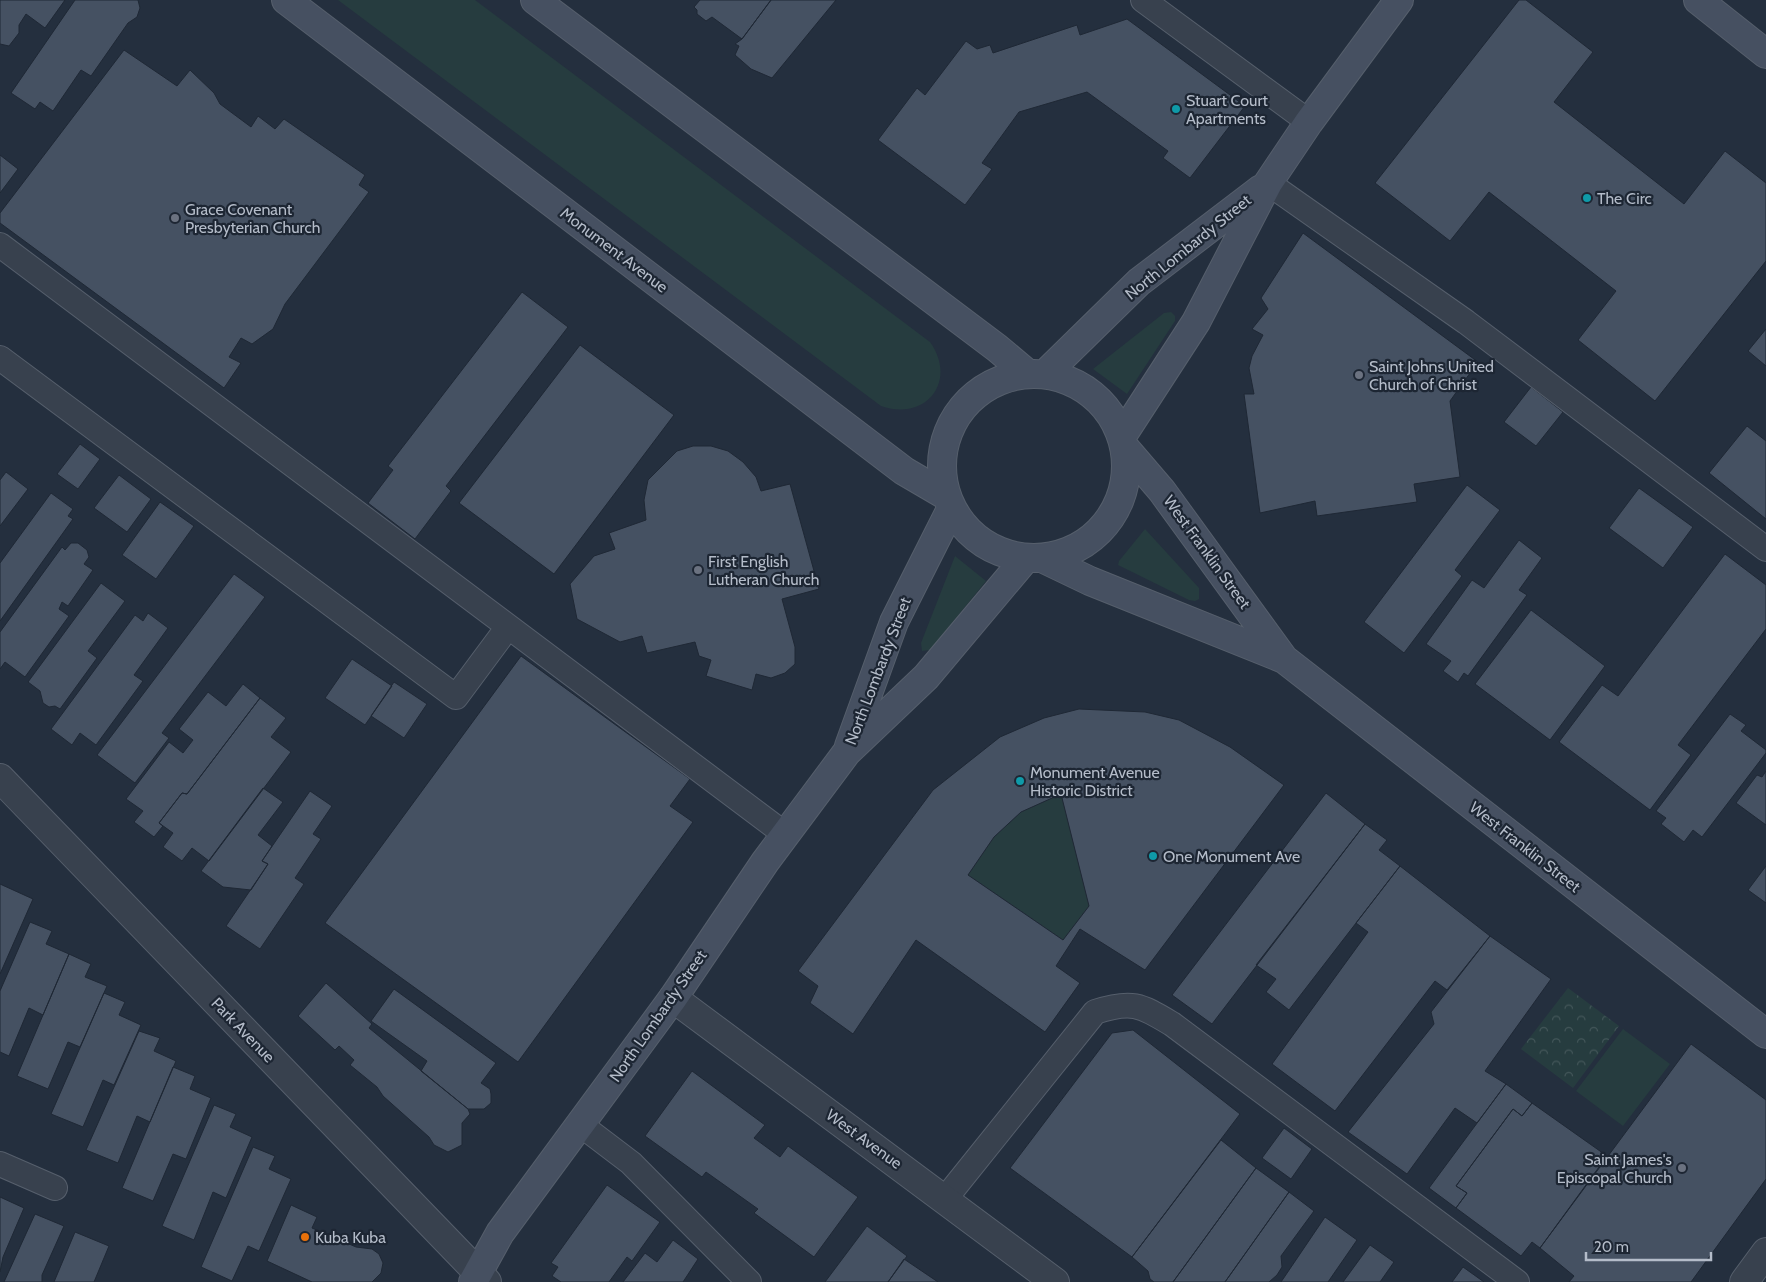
<svg xmlns="http://www.w3.org/2000/svg" width="1766" height="1282" viewBox="0 0 1766 1282" font-family="Cabin,sans-serif">
	<defs>
		<pattern id="park-crowns" width="20" height="18" patternUnits="userSpaceOnUse" patternTransform="scale(1.25)"><rect width="20" height="18" fill="#263c3f"/><path d="M2 6a3 3 0 1 1 6 0M12 15a3 3 0 1 1 6 0" fill="none" stroke="#435659"/></pattern>
	</defs>
	<rect width="100%" height="100%" fill="#242f3e"/>
	<path fill="#263c3f" d="M 338,0 L 475,0 L 930,342 C 958,381 926,422 881,406 Z
		M 1171,312 L 1175,316 L 1175,321 L 1127,394 L 1093,369 L 1164,313 Z
		M 1145,529 L 1199,588 L 1199,599 L 1195,601 L 1189,600 L 1118,565 L 1119,561 Z
		M 955,556 L 986,581 L 930,650 L 922,651 L 921,643 Z
		M 1061,794 L 1089,906 L 1063,940 L 968,875 L 994,837 L 1021,812 Z
		M 1623,1029 L 1670,1064 L 1623,1126 L 1576,1091 Z"/>
	<path fill="url(#park-crowns)" d="M 1568,988 L 1619,1026 L 1573,1088 L 1521,1049 Z"/>
	<path fill="#455162" stroke="#1f2835" fill-rule="evenodd" d="M 0,0 L 65,0 L 45,28 L 26,14 L 19,25 L 19,33 L 9,46 L 0,44 Z
		M 75,0 L 138,0 L 140,8 L 137,17 L 128,23 L 91,76 L 81,70 L 53,111 L 40,102 L 35,109 L 11,93 Z
		M 700,0 L 771,0 L 742,39 L 712,17 L 706,21 L 697,14 L 697,10 L 694,7 Z
		M 771,0 L 836,0 L 772,78 L 751,69 L 735,55 L 739,46 L 735,44 L 742,39 Z
		M 1519,0 L 1526,0 L 1593,52 L 1554,102 L 1684,204 L 1725,151 L 1766,183 L 1766,261 L 1655,401 L 1578,340 L 1616,291 L 1489,192 L 1450,241 L 1375,183 Z
		M 1127,19 L 1245,106 L 1190,178 L 1163,158 L 1168,151 L 1087,92 L 1019,112 L 982,163 L 992,169 L 965,205 L 878,140 L 917,88 L 925,95 L 966,41 L 977,49 L 990,45 L 993,53 L 1077,25 L 1080,35 Z
		M 124,50 L 177,86 L 190,70 L 214,93 L 220,104 L 251,127 L 258,116 L 275,129 L 284,119 L 365,175 L 359,185 L 369,192 L 285,304 L 273,329 L 252,344 L 241,338 L 229,357 L 241,363 L 224,388 L 0,223 L 0,213 Z
		M 0,155 L 18,169 L 0,193 Z
		M 1303,233 L 1478,362 L 1450,401 L 1460,477 L 1414,484 L 1417,502 L 1317,516 L 1315,501 L 1260,513 L 1244,394 L 1254,394 L 1249,368 L 1252,356 L 1263,335 L 1252,329 L 1268,309 L 1261,298 Z
		M 522,292 L 568,327 L 446,486 L 451,491 L 415,539 L 368,503 L 393,470 L 388,466 Z
		M 1766,329 L 1766,366 L 1748,351 Z
		M 580,345 L 674,415 L 554,574 L 459,503 Z
		M 1531,387 L 1563,412 L 1536,446 L 1504,422 Z
		M 1747,426 L 1766,441 L 1766,519 L 1709,473 Z
		M 80,444 L 100,459 L 78,489 L 57,474 Z
		M 693,446 L 711,446 L 728,451 L 743,462 L 756,477 L 761,491 L 790,484 L 819,589 L 782,599 L 795,647 L 795,664 L 785,673 L 771,678 L 756,674 L 752,690 L 706,676 L 711,660 L 699,656 L 695,642 L 647,653 L 642,636 L 620,642 L 577,619 L 570,584 L 594,556 L 615,549 L 609,533 L 646,520 L 644,500 L 648,480 L 677,451 Z
		M 6,472 L 28,489 L 0,526 L 0,480 Z
		M 119,475 L 151,499 L 127,532 L 94,508 Z
		M 1467,485 L 1500,510 L 1455,570 L 1462,576 L 1404,653 L 1364,622 Z
		M 1639,488 L 1693,527 L 1663,568 L 1609,528 Z
		M 51,493 L 73,509 L 68,516 L 73,519 L 0,621 L 0,563 Z
		M 160,502 L 194,526 L 156,579 L 122,555 Z
		M 1519,540 L 1542,558 L 1519,590 L 1527,595 L 1468,676 L 1464,673 L 1458,682 L 1443,671 L 1451,661 L 1426,644 L 1472,580 L 1484,588 Z
		M 71,543 L 78,543 L 87,550 L 89,557 L 84,564 L 93,570 L 68,606 L 62,602 L 59,609 L 69,616 L 25,677 L 5,662 L 0,669 L 0,632 L 62,547 L 65,550 Z
		M 1725,554 L 1766,585 L 1766,629 L 1678,745 L 1691,755 L 1650,810 L 1559,742 L 1602,685 L 1618,696 Z
		M 234,574 L 265,597 L 162,733 L 169,738 L 135,783 L 97,755 Z
		M 101,583 L 125,601 L 88,651 L 97,658 L 60,709 L 55,706 L 49,707 L 43,703 L 40,691 L 28,682 Z
		M 1531,610 L 1605,666 L 1550,740 L 1475,684 Z
		M 148,613 L 168,628 L 134,675 L 143,681 L 96,745 L 80,733 L 72,745 L 51,729 L 135,615 L 143,621 Z
		M 521,656 L 690,779 L 670,806 L 693,822 L 518,1062 L 325,923 Z
		M 352,659 L 392,686 L 365,725 L 325,698 Z
		M 394,682 L 427,704 L 404,738 L 371,716 Z
		M 243,684 L 260,698 L 187,794 L 182,793 L 159,823 L 163,826 L 154,837 L 134,822 L 143,811 L 126,799 L 169,742 L 183,753 L 193,740 L 179,729 L 208,692 L 226,706 Z
		M 260,698 L 286,718 L 271,737 L 291,752 L 209,861 L 192,848 L 182,861 L 163,847 L 173,833 L 159,823 L 182,793 L 187,794 Z
		M 1079,709 L 1145,712 L 1179,720 L 1230,747 L 1284,785 L 1145,970 L 1080,929 L 1056,966 L 1080,983 L 1045,1032 L 916,940 L 853,1034 L 810,1003 L 818,986 L 798,971 L 933,790 L 1000,737 L 1044,718 ZM 1061,794 L 1089,906 L 1063,940 L 968,875 L 994,837 L 1021,812 Z
		M 1730,714 L 1746,725 L 1741,731 L 1766,750 L 1766,753 L 1702,837 L 1693,830 L 1684,842 L 1661,824 L 1666,818 L 1656,811 Z
		M 1766,771 L 1766,825 L 1736,803 L 1757,775 L 1762,777 Z
		M 263,788 L 283,802 L 258,835 L 272,846 L 262,861 L 268,864 L 251,890 L 223,887 L 201,871 Z
		M 310,791 L 332,806 L 313,834 L 321,839 L 295,878 L 304,884 L 260,949 L 226,926 L 268,864 L 262,861 Z
		M 1326,793 L 1365,824 L 1212,1024 L 1172,995 Z
		M 1365,824 L 1387,840 L 1379,850 L 1400,866 L 1289,1010 L 1266,992 L 1276,979 L 1256,965 Z
		M 1400,866 L 1490,936 L 1447,990 L 1435,981 L 1335,1111 L 1272,1064 L 1368,932 L 1356,923 Z
		M 1766,866 L 1766,903 L 1748,890 Z
		M 0,884 L 33,899 L 0,974 Z
		M 30,922 L 52,931 L 46,944 L 69,954 L 43,1015 L 29,1008 L 9,1056 L 0,1052 L 0,991 Z
		M 1490,936 L 1551,979 L 1485,1071 L 1506,1084 L 1477,1123 L 1455,1108 L 1407,1174 L 1348,1132 L 1434,1024 L 1431,1012 Z
		M 69,954 L 91,964 L 85,977 L 107,986 L 80,1047 L 68,1042 L 48,1089 L 17,1076 Z
		M 326,983 L 372,1024 L 369,1028 L 468,1109 L 470,1114 L 462,1123 L 462,1145 L 448,1152 L 434,1145 L 429,1137 L 383,1096 L 377,1087 L 350,1065 L 354,1060 L 339,1046 L 335,1050 L 298,1016 Z
		M 394,989 L 496,1063 L 481,1083 L 490,1089 L 491,1094 L 491,1103 L 484,1109 L 468,1109 L 421,1071 L 427,1061 L 371,1021 Z
		M 104,993 L 125,1002 L 119,1015 L 141,1025 L 114,1085 L 103,1080 L 83,1127 L 51,1114 Z
		M 1133,1030 L 1240,1114 L 1132,1257 L 1010,1168 L 1112,1033 Z
		M 139,1031 L 160,1038 L 154,1051 L 176,1061 L 150,1122 L 137,1116 L 118,1163 L 86,1150 Z
		M 1691,1044 L 1766,1100 L 1766,1179 L 1691,1282 L 1569,1282 L 1574,1276 L 1540,1248 Z
		M 173,1067 L 195,1076 L 190,1089 L 211,1098 L 186,1159 L 173,1154 L 153,1201 L 122,1188 Z
		M 692,1071 L 765,1125 L 754,1138 L 780,1157 L 788,1146 L 858,1197 L 814,1257 L 754,1213 L 758,1209 L 706,1172 L 702,1177 L 645,1136 Z
		M 1506,1084 L 1532,1103 L 1522,1116 L 1513,1109 L 1456,1186 L 1467,1193 L 1456,1208 L 1429,1188 Z
		M 1532,1103 L 1607,1156 L 1540,1248 L 1532,1242 L 1521,1256 L 1456,1208 L 1467,1193 L 1456,1186 L 1513,1109 L 1522,1116 Z
		M 214,1105 L 236,1114 L 230,1127 L 252,1137 L 226,1198 L 213,1192 L 194,1240 L 162,1226 Z
		M 1284,1128 L 1312,1149 L 1291,1179 L 1262,1158 Z
		M 1221,1140 L 1256,1168 L 1173,1282 L 1154,1282 L 1150,1279 L 1148,1271 L 1132,1257 Z
		M 253,1147 L 275,1156 L 269,1169 L 291,1179 L 259,1251 L 248,1246 L 232,1281 L 201,1267 Z
		M 1256,1168 L 1289,1192 L 1225,1282 L 1173,1282 Z
		M 607,1185 L 660,1222 L 632,1261 L 627,1257 L 609,1282 L 561,1282 L 552,1276 L 558,1267 L 551,1263 Z
		M 1289,1192 L 1314,1211 L 1281,1256 L 1282,1267 L 1277,1275 L 1269,1282 L 1225,1282 Z
		M 0,1197 L 24,1208 L 3,1257 L 0,1272 Z
		M 291,1205 L 317,1217 L 312,1228 L 356,1247 L 372,1249 L 379,1254 L 383,1263 L 381,1273 L 372,1282 L 312,1282 L 267,1261 Z
		M 35,1214 L 64,1226 L 42,1275 L 42,1282 L 4,1282 Z
		M 1325,1217 L 1357,1240 L 1328,1282 L 1281,1282 Z
		M 867,1226 L 907,1256 L 888,1282 L 825,1282 Z
		M 75,1232 L 109,1246 L 94,1282 L 54,1282 Z
		M 673,1240 L 698,1259 L 683,1282 L 623,1282 L 645,1253 L 657,1262 Z
		M 1370,1245 L 1394,1262 L 1380,1282 L 1343,1282 Z
		M 904,1259 L 938,1282 L 888,1282 Z
		M 1463,1267 L 1484,1282 L 1452,1282 Z"/>
	<g fill="none" stroke-linecap="round" stroke-linejoin="round">
		<defs>
			<path id="lane" d="M 1143,0 L 1309,122
				M 1268,183 L 1466,322 L 1766,549
				M 0,245 L 786,835
				M 0,358 L 456,697 L 508,627
				M 581,1125 L 631,1163 L 749,1282
				M 0,1164 L 55,1188
				M 945,1199 L 1095,1012 C 1132,1000 1140,1005 1172,1024 L 1517,1282"/>
			<path id="street" d="M 0,778 L 487,1282
				M 673,998 L 1055,1282
				M 1744,1282 L 1766,1252"/>
			<path id="secondary" d="M 286,0 L 904,471 L 945,495
				M 535,0 L 997,348 L 1028,374
				M 1698,0 L 1766,54
				M942 466a92 92 0 1 1 184 0a92 92 0 1 1-184 0Z
				M 1045,374 L 1139,282 L 1261,189
				M 1122,436 L 1196,322 L 1268,183 L 1309,122 L 1399,0
				M 1126,449 L 1162,491 L 1284,659 L 1766,1034
				M 1042,558 L 1090,581 L 1284,659
				M 849,746 L 894,622 L 951,509
				M 473,1282 L 500,1233 L 673,998 L 765,862 L 847,752 L 926,677 L 1026,558"/>
		</defs>
		<use href="#lane" stroke="#565f6c" stroke-width="26"/>
		<use href="#street" stroke="#565f6c" stroke-width="30"/>
		<use href="#secondary" stroke="#565f6c" stroke-width="30"/>
		<use href="#lane" stroke="#38414e" stroke-width="24"/>
		<use href="#street" stroke="#38414e" stroke-width="28"/>
		<use href="#secondary" stroke="#465061" stroke-width="28"/>
	</g>
	<g fill="#0f9aa8" stroke="#1d2633" stroke-width="2">
		<circle cx="1176" cy="109" r="5"/>
		<circle cx="1587" cy="198" r="5"/>
		<circle cx="1020" cy="781" r="5"/>
		<circle cx="1153" cy="856" r="5"/>
	</g>
	<g fill="#6b7280" stroke="#1d2633" stroke-width="2">
		<circle cx="175" cy="218" r="5"/>
		<circle cx="1359" cy="375" r="5"/>
		<circle cx="698" cy="570" r="5"/>
		<circle cx="1682" cy="1168" r="5"/>
	</g>
	<circle fill="#e8710a" stroke="#1d2633" stroke-width="2" cx="305" cy="1237" r="5"/>
	<g text-anchor="middle" dominant-baseline="central" stroke-width="4.5" stroke-linejoin="round" paint-order="stroke">
		<g font-size="16" fill="#b4bcc9" stroke="#1d2633" text-anchor="start">
			<text x="1186" y="100">Stuart Court<tspan x="1186" dy="18">Apartments</tspan></text>
			<text x="1597" y="198">The Circ</text>
			<text x="185" y="209">Grace Covenant<tspan x="185" dy="18">Presbyterian Church</tspan></text>
			<text x="1369" y="366">Saint Johns United<tspan x="1369" dy="18">Church of Christ</tspan></text>
			<text x="708" y="561">First English<tspan x="708" dy="18">Lutheran Church</tspan></text>
			<text x="1030" y="772">Monument Avenue<tspan x="1030" dy="18">Historic District</tspan></text>
			<text x="1163" y="856">One Monument Ave</text>
			<text x="1672" y="1159" text-anchor="end">Saint James's<tspan x="1672" dy="18">Episcopal Church</tspan></text>
			<text x="315" y="1237">Kuba Kuba</text>
		</g>
		<g font-size="16" fill="#b4bcc9" stroke="#1d2633">
			<text transform="translate(1188 247) rotate(-39)">North Lombardy Street</text>
			<text transform="translate(614 250) rotate(37)">Monument Avenue</text>
			<text transform="translate(1207 552) rotate(54)">West Franklin Street</text>
			<text transform="translate(878 671) rotate(-69)">North Lombardy Street</text>
			<text transform="translate(1525 847) rotate(38)">West Franklin Street</text>
			<text transform="translate(658 1016) rotate(-55)">North Lombardy Street</text>
			<text transform="translate(243 1030) rotate(46)">Park Avenue</text>
			<text transform="translate(864 1139) rotate(36)">West Avenue</text>
		</g>
	</g>
	<path d="M1586 1252v8h125v-8" fill="none" stroke="#b4bcc9" stroke-width="2.5"/>
	<text x="1594" y="1252" font-size="15" fill="#b4bcc9" stroke="#1d2633" stroke-width="4" paint-order="stroke">20 m</text>
</svg>
